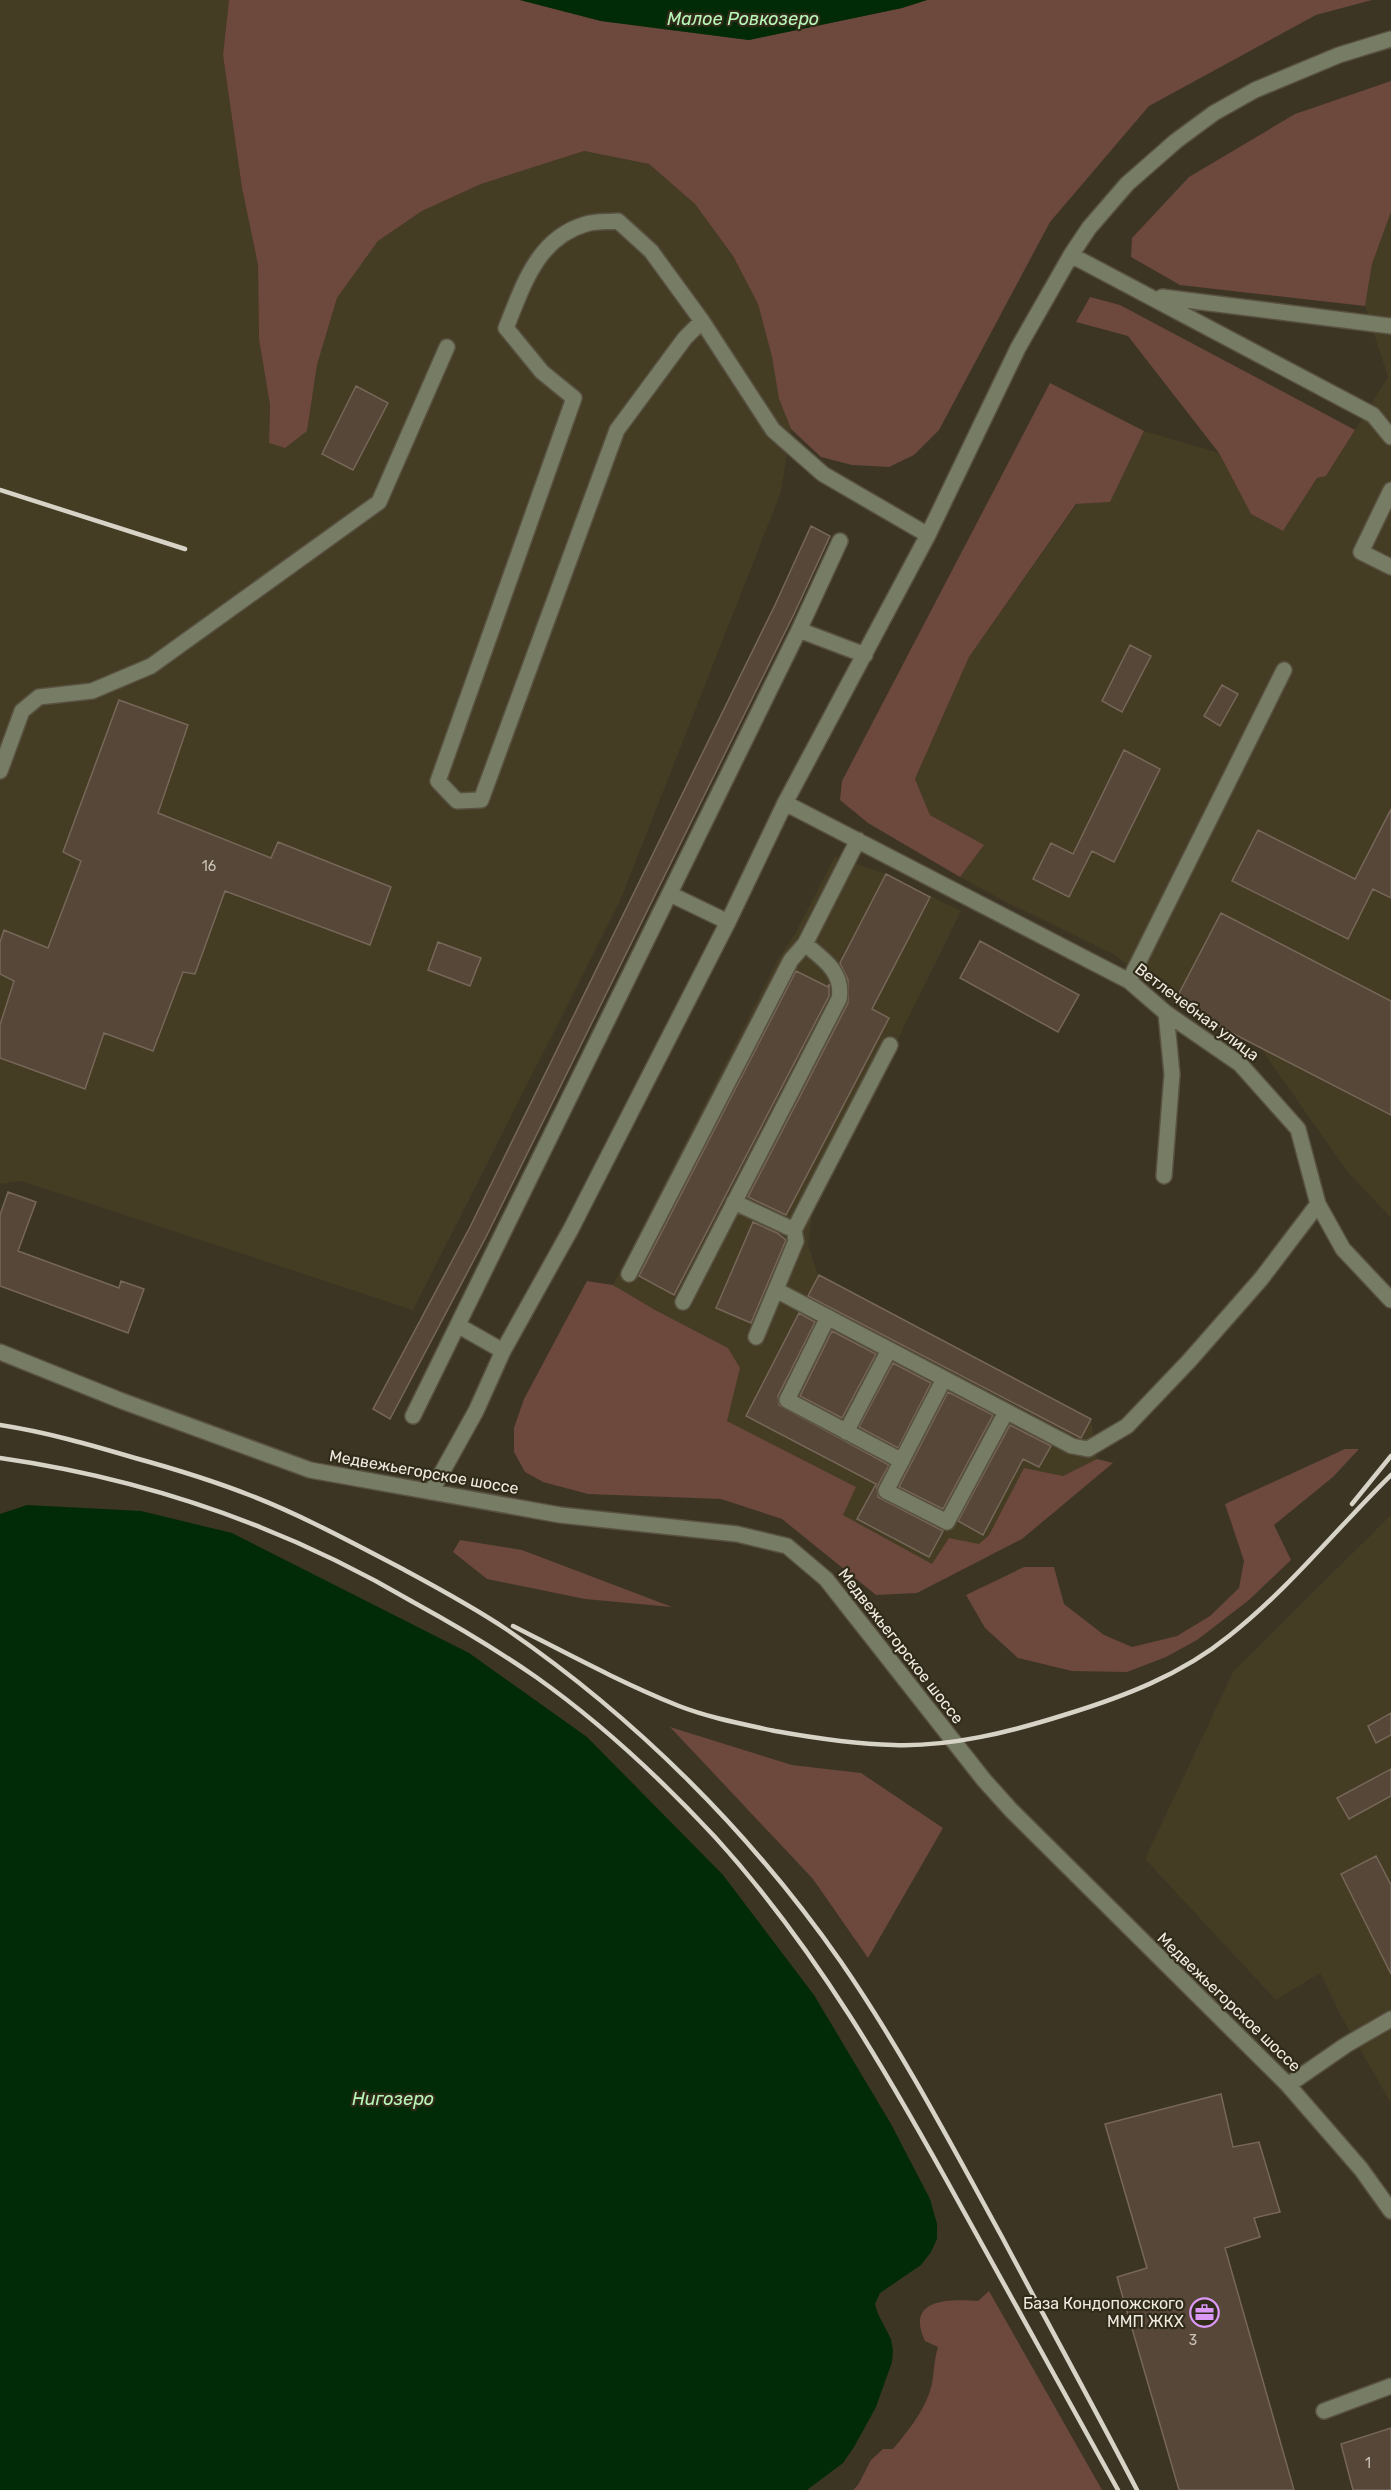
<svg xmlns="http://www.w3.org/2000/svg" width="1391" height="2490" viewBox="0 0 1391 2490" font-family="Rubik,sans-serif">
	<rect width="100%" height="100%" fill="#3c3524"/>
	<path fill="#443c23" d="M 0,0 L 229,0 L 223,55 L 242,188 L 258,265 L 259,339 L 270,405 L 269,443 L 307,431 L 317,365 L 337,298 L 378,241 L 422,211 L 481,184 L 584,151 L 649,164 L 695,204 L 733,256 L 758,304 L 772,357 L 779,399 L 791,429 L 781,492 L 620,901 L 413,1310 L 21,1181 L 0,1184 Z
		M 1391,212 L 1391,1218 L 1347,1171 L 1259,1046 L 1174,1003 L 1115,955 L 1002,900 L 960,877 L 984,845 L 930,815 L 915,779 L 969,657 L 1077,504 L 1110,501 L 1144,431 L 1219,453 L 1251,514 L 1283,531 L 1317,478 L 1327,475 L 1388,377 L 1365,306 L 1372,264 Z
		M 835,856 L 886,874 L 961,911 L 812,1214 L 808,1245 L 818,1275 L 1091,1419 L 1097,1459 L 1063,1476 L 1024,1469 L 989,1535 L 979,1544 L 932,1565 L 842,1515 L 855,1487 L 726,1421 L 740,1368 L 657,1311 L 613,1285 L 778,959 L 795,934 Z
		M 1391,1515 L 1391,2103 L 1341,2016 L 1320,1973 L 1276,2000 L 1145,1859 L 1233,1672 Z"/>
	<path fill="#6c483d" d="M 229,0 L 520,0 L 601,21 L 749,40 L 902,8 L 927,0 L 1372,0 L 1316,15 L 1149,106 L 1050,222 L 939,430 L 914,455 L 889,467 L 852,465 L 821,457 L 791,429 L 779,399 L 772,357 L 758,304 L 733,256 L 695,204 L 649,164 L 584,151 L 481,184 L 422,211 L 378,241 L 337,298 L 317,365 L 307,431 L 285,448 L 269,443 L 270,405 L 259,339 L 258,265 L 242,188 L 223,55 Z
		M 1391,81 L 1391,212 L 1372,264 L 1365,306 L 1180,285 L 1131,257 L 1132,238 L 1189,177 L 1295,114 Z
		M 1090,297 L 1120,305 L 1355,430 L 1326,476 L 1317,478 L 1283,531 L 1251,514 L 1219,453 L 1128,336 L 1076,322 Z
		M 1050,383 L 1144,431 L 1110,502 L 1076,504 L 969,657 L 915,779 L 930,815 L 984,845 L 960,877 L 868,823 L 840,800 L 842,781 Z
		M 587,1281 L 613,1285 L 657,1311 L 728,1348 L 740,1368 L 727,1421 L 856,1487 L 843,1515 L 932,1564 L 949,1538 L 979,1544 L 989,1535 L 1024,1468 L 1063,1476 L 1097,1459 L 1113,1463 L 1022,1539 L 917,1593 L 876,1595 L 782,1519 L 721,1499 L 588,1494 L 543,1482 L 525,1472 L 514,1452 L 514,1428 L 524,1399 Z
		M 1345,1449 L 1359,1449 L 1333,1477 L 1274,1525 L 1291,1560 L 1249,1600 L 1197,1640 L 1166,1657 L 1127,1672 L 1072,1671 L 1018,1658 L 985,1628 L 966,1595 L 1024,1567 L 1054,1567 L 1064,1604 L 1104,1635 L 1132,1647 L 1177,1636 L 1210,1616 L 1239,1588 L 1244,1561 L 1225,1504 Z
		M 460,1540 L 522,1550 L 672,1607 L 585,1599 L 487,1579 L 453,1552 Z
		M 670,1727 L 792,1765 L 861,1773 L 943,1828 L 868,1958 L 813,1879 Z
		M 989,2291 L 1102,2490 L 853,2490 L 858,2485 L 871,2460 L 883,2449 L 893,2449 C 909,2430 926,2409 932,2384 C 934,2372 934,2360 938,2347 L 925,2341 C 905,2298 949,2299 978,2301 Z"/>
	<path fill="#012b06" d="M 520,0 L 927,0 L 902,8 L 749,40 L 601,21 Z
		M 27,1505 L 141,1511 L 232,1533 L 469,1653 L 587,1737 L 723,1875 L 814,1995 L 891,2124 L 930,2199 L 937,2224 L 937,2239 L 931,2252 L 921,2265 L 880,2293 L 875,2304 L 878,2314 L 891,2339 L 893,2350 L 892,2362 L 876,2407 L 854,2447 L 843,2463 L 807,2490 L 0,2490 L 0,1514 Z"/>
	<path fill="#564739" stroke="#776759" stroke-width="1.5" d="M 356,386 L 388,403 L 353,470 L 322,454 Z
		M 811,526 L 830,536 L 794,614 L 486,1237 L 390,1419 L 373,1409 L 470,1227 L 775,605 Z
		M 1130,645 L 1151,656 L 1122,712 L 1102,701 Z
		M 1222,685 L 1238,694 L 1220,726 L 1204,716 Z
		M 119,700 L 188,725 L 158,813 L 271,858 L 278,842 L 391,887 L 370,945 L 225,891 L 195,974 L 183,972 L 153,1051 L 104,1033 L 85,1089 L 0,1058 L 0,1025 L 14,981 L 0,974 L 0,942 L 4,930 L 48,948 L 81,861 L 63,852 Z
		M 1124,750 L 1160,769 L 1114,862 L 1092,851 L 1069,897 L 1033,879 L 1051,843 L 1073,854 Z
		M 1391,809 L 1391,898 L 1373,889 L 1348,939 L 1232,881 L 1258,830 L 1355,879 Z
		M 886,874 L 930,897 L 872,1009 L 889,1018 L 786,1215 L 748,1197 L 848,1003 L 848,980 L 840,963 Z
		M 1221,913 L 1391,1001 L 1391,1115 L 1174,1003 Z
		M 980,941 L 1079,995 L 1058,1032 L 960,978 Z
		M 438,942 L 481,958 L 470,986 L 428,970 Z
		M 796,971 L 828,987 L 829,984 L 829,996 L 674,1295 L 639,1276 Z
		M 8,1192 L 36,1202 L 18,1251 L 119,1288 L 121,1281 L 144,1289 L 128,1333 L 0,1286 L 0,1215 Z
		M 753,1222 L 777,1233 L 786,1240 L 751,1323 L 716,1308 Z
		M 819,1275 L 1091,1419 L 1081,1438 L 808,1296 Z
		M 799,1313 L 815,1322 L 778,1396 L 779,1405 L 889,1465 L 877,1487 L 878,1497 L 943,1531 L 929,1557 L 857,1519 L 876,1484 L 746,1416 Z
		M 832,1331 L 876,1354 L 842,1418 L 800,1396 Z
		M 893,1363 L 931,1383 L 898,1448 L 859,1427 Z
		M 948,1392 L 993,1415 L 943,1509 L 899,1487 Z
		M 1010,1425 L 1051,1446 L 1039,1467 L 1023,1459 L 983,1535 L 958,1521 Z
		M 1391,1713 L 1391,1735 L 1376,1743 L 1368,1726 Z
		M 1391,1769 L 1391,1796 L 1349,1819 L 1337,1798 Z
		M 1376,1856 L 1391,1885 L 1391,1974 L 1341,1874 Z
		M 1221,2094 L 1233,2147 L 1259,2142 L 1280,2212 L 1254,2218 L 1260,2237 L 1225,2248 L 1294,2490 L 1179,2490 L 1117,2277 L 1147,2268 L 1105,2124 Z
		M 1391,2428 L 1391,2490 L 1353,2490 L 1341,2444 Z"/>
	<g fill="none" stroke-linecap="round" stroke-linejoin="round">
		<defs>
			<path id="minor" d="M 1071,255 L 1373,415 L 1391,437
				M 1162,297 L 1391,326
				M 702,321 L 651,251 L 618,221 C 608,222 596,221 586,224 C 537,238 523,286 506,328 L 542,372 L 574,398 L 438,781 L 457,801 L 481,800 L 617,430 L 685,338 L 702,321 L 773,430 L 823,474 L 928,535
				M 1391,490 L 1361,552 L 1391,567
				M 799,630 L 865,655
				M 0,771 L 22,711 L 39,697 L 92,691 L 151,666 L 379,502 L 447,347
				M 785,803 L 1129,981 L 1166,1013 L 1240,1064 L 1298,1129 L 1318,1204 L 1343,1249 L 1391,1300
				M 670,894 L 728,922
				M 1129,981 L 1284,670
				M 1164,1176 L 1172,1074 L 1166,1013
				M 734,1202 L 794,1230 L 890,1045
				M 629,1274 L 791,960 L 805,944 L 858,840
				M 776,1290 L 1072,1446 L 1088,1449 L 1127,1426 L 1189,1361 L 1261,1279 L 1318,1204
				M 683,1302 L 839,999 C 844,972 823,959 805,944
				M 828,1317 L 787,1400 L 902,1461
				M 459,1326 L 503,1351
				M 756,1337 L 796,1241 L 794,1230
				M 0,1352 L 122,1401 L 310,1470 L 560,1515 L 737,1534 L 787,1546 L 826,1579 L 984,1780 L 1011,1810 L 1288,2085 L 1361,2169 L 1391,2211
				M 944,1379 L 886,1491 L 947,1522 L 1006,1412
				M 413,1416 L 799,630 L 840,541
				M 846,1432 L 889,1350
				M 431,1492 L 476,1411 L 503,1351 L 571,1229 L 728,922 L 785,803 L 928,535 L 1018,348 L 1071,255 L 1089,228 L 1127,184 L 1176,141 L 1214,113 L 1255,90 L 1339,55 L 1391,39
				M 1288,2085 L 1346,2045 L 1391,2019
				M 1324,2411 L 1391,2386"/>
		</defs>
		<use href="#minor" stroke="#595242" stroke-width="18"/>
		<use href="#minor" stroke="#777c64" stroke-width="15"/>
		<path stroke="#d7d3c7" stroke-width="4.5" d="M 0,490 L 185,549
			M 0,1425 C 46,1432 91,1445 135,1458 C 175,1469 214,1481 252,1496 C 303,1516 351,1542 399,1567 C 436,1587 472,1606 506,1629 C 635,1717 751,1833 841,1962 C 901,2049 951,2144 1002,2237 C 1047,2322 1093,2405 1137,2490
			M 0,1458 C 147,1479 285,1527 413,1602 C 455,1625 497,1650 536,1677 C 601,1723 661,1779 715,1837 C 816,1948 891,2079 963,2210 C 1015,2303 1066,2397 1118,2490
			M 1352,1504 L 1391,1456
			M 513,1626 C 568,1654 622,1683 679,1706 C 710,1718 743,1724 775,1731 C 814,1738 854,1744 894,1745 C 950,1747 1010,1732 1064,1715 C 1123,1697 1181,1675 1229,1636 C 1289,1589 1337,1528 1391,1475"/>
	</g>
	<defs>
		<symbol id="office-ring" viewBox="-11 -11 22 22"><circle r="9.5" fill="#312b1a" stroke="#db99f5" stroke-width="1.5"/><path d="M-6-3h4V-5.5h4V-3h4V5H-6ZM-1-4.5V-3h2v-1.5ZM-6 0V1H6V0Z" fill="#db99f5"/></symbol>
	</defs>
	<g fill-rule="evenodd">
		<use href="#office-ring" x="1188" y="2296" width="33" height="33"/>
	</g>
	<g text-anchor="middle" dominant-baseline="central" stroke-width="4.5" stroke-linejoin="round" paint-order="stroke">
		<g font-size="14" fill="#c9c2b6">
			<text x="209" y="866">16</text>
			<text x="1193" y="2340">3</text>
			<text x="1368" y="2463">1</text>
		</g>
		<g font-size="16" fill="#efebe0" stroke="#312b1a">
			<text transform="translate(1197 1012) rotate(37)">Ветлечебная улица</text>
			<text transform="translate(424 1472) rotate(10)">Медвежьегорское шоссе</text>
			<text transform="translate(901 1646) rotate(52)">Медвежьегорское шоссе</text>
			<text transform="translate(1229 2002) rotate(44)">Медвежьегорское шоссе</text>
		</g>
		<g font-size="16" fill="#efebe0" stroke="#312b1a" text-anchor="end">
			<text x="1184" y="2303">База Кондопожского<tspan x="1184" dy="18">ММП ЖКХ</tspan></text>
		</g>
		<g font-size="18" font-style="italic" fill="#b7f8b8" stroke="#312b1a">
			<text x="743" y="19">Малое Ровкозеро</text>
			<text x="393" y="2099">Нигозеро</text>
		</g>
	</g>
</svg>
